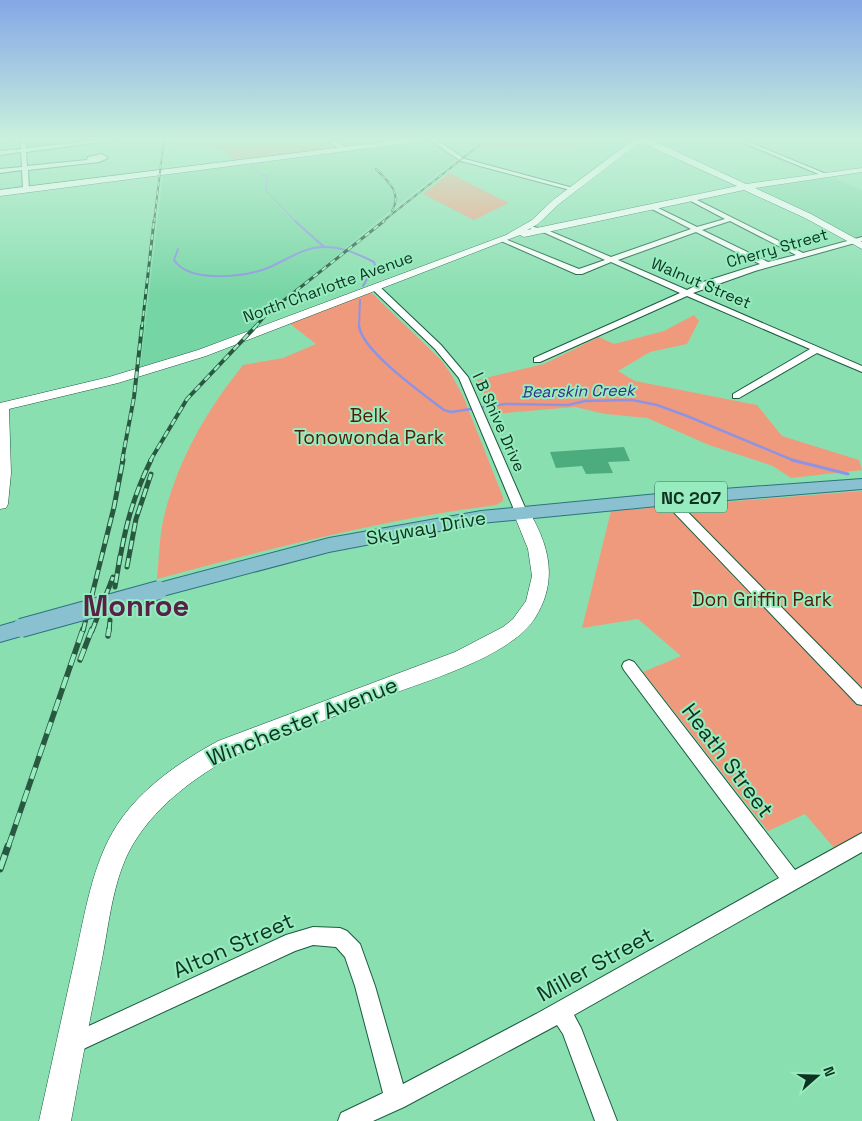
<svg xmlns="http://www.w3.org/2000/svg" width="862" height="1121" viewBox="0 0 862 1121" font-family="'Space Grotesk',sans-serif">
	<rect width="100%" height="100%" fill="#8adfb1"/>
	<path fill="#76d5a4" d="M 428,140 L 457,159 L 375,223 L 244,334 L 192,354 L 140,369 L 163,174 Z
		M 826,175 L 862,190 L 862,236 L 852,239 L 750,187 Z"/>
	<path fill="#f09a7d" d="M 177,139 L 389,139 L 392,142 L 236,162 L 224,150 L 192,146 L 177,148 Z
		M 491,139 L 580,139 L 585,142 L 558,150 L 513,147 L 479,150 Z
		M 449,173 L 509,203 L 474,220 L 423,194 Z
		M 370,293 L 374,295 L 442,361 L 451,374 L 463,396 L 503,497 L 503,501 L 496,505 C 380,520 269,549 157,579 C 159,560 159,540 163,521 C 176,463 206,411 243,365 L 283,358 L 316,344 L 289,323 Z
		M 694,315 L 699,321 L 687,344 L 650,352 L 618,371 L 635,381 L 757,405 L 782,436 L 859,460 L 862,470 L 791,478 L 773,466 L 709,445 L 647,418 L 605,414 L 575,407 L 495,414 L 477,380 L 544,364 L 599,337 L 614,344 L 664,331 Z
		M 862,491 L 862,835 L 835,849 L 805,814 L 768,831 L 643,672 L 681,656 L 638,619 L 582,628 L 611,511 Z"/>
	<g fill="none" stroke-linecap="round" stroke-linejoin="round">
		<path stroke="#8e94e2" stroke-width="1" d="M 182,139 L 185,142 L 225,148 L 245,159
			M 249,164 L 260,174 L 267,176 L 266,191 L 296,222"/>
		<path stroke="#8e94e2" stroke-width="2" d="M 295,221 L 324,247
			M 178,249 L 174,260 C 189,283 242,277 265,269 C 284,262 301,248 322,247 C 341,246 358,254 374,262 L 375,265 L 363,286
			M 359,327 L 360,300"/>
		<path stroke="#8e94e2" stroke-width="2.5" d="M 359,326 C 362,351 423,394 444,410 L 451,412 L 505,404 L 568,405 L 585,401 L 632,400 L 657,405 L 687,416 L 795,461"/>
		<path stroke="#8e94e2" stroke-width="3" d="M 792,460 L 848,474"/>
	</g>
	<path fill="#4dac7e" d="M 624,447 L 630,461 L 608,462 L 613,473 L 586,474 L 582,466 L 556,468 L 550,452 Z"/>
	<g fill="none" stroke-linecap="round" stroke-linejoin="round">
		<defs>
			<path id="street" d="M 0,139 L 14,139 L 0,142 Z
				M 20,139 L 26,139 L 26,148 L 106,139 L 123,139 L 26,152 L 27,166 L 87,160 L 88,157 L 102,154 L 108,158 L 99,162 L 28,170 L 29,190 L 26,192 L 23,190 L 22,170 L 0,173 L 0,169 L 22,167 L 21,152 L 0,155 L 0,151 L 21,149 Z
				M 324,139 L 339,142 L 347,149 L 342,150 Z
				M 428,139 L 435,139 L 465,159 L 577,189 L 574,191 L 461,161 Z
				M 623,139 L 640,141 L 637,143 Z
				M 734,139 L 742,139 L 826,174 L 821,175 Z
				M 687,197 L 691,197 L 803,253 L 862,237 L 862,241 L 755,271 L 693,293 L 862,366 L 862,372 L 817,353 L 739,398 L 733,398 L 733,394 L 810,349 L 687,296 L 540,362 L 534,362 L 534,358 L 680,293 L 611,262 L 582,274 L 576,274 L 501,241 L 501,239 L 505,239 L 579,269 L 605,260 L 543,232 L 525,227 L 525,225 L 547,230 L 611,257 L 691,229 L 648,207 L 648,205 L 652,205 L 697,227 L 725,219 L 687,199 ZM 730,221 L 796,255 L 768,262 L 702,230 ZM 696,232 L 760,264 L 703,282 L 687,290 L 618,260 Z
				M 373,286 L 379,286 L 441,345 L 468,377 L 527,512 L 525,515 L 521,516 L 515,512 L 459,378 L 435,349 L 373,290 Z
				M 668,495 L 672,496 L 862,689 L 862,705 L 857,704 L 664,502 L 662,499 L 664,496 Z
				M 629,660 L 634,662 L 795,870 L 862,833 L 862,852 L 574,1015 L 581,1028 L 617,1121 L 595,1121 L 563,1034 L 557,1025 L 404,1107 L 373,1121 L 338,1121 L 341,1113 L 383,1093 L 355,986 L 345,957 L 336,947 L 313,945 L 295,951 L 79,1051 L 72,1054 L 65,1051 L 62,1044 L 65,1037 L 286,935 L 313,927 L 340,928 L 347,931 L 360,944 L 375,986 L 403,1084 L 536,1014 L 779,878 L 624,670 L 622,666 L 624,662 Z"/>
			<path id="secondary" d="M 407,139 L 428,139 L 424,141 L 0,196 L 0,190 Z
				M 634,139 L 652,140 L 746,184 L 862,168 L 862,172 L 755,188 L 811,214 L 862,242 L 862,249 L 805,218 L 744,190 L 524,237 L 520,235 L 206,356 L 118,383 L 9,409 L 11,473 L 8,504 L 6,508 L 0,509 L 0,403 L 109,377 L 198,350 L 506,235 L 532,220 L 553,200 ZM 640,142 L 737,186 L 527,230 L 538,224 L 559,204 Z
				M 521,506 L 527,508 C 549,544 559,580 535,618 C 510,658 419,683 375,700 C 328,719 281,737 234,755 C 196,777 159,803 135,841 C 114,874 110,917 103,954 C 92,1009 81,1065 71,1121 L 39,1121 C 51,1067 63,1012 75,958 C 85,914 92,864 117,825 C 142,787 180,762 218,741 L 455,652 L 503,627 L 513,619 L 526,601 L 532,576 L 528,549 L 513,512 L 515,508 Z"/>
			<path id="primary" d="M 862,479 L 862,489 L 668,505 L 481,523 L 329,552 L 159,597 L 152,595 L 149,590 L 152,585 L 159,583 L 329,538 L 481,511 L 668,493 Z
				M 21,620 L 28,622 L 31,628 L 28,634 L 0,642 L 0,626 Z"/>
		</defs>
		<use href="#street" stroke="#195c3e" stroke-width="2"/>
		<use href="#secondary" stroke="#195c3e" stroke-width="1"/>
		<use href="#primary" stroke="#2b747e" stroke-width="2"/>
		<use href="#street" fill="#fff" fill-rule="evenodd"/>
		<use href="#secondary" fill="#fff" fill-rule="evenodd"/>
		<use href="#primary" fill="#89c1d0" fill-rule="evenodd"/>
		<defs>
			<path id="rail-far5" d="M 376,169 C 389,182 402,193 392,211
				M 154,222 L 164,139
				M 382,222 L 487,139"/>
			<path id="rail-far4" d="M 142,327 L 154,221
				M 255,327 L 268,313 L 384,221"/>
			<path id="rail-far3" d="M 122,461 L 134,397 L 142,326
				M 150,461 L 187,399 L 256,326"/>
			<path id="rail-far2" d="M 120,556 L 115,587 C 123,538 129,505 151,460
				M 127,567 L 136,519 L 151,474
				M 83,631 L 114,507 L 123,460
				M 92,631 L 113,577
				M 109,631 L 110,620"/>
			<path id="rail-far1" d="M 108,636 L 109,629
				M 80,660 L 92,629
				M 8,847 L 83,629"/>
			<path id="rail" d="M 0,869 L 8,846"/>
		</defs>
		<use href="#rail-far5" stroke="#295841" stroke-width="2"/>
		<use href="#rail-far4" stroke="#295841" stroke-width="3"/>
		<use href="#rail-far3" stroke="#295841" stroke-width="4"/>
		<use href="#rail-far2" stroke="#295841" stroke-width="5"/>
		<use href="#rail-far1" stroke="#295841" stroke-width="5.5"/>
		<use href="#rail" stroke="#295841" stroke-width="7"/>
		<use href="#rail-far5" stroke="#96ecbe" stroke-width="1" stroke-dasharray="4.5" stroke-linecap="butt"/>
		<use href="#rail-far4" stroke="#96ecbe" stroke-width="2" stroke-dasharray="5.5" stroke-linecap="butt"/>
		<use href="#rail-far3" stroke="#96ecbe" stroke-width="2.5" stroke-dasharray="7" stroke-linecap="butt"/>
		<use href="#rail-far2" stroke="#96ecbe" stroke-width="3" stroke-dasharray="9" stroke-linecap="butt"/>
		<use href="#rail-far1" stroke="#96ecbe" stroke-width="4" stroke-dasharray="12" stroke-linecap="butt"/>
		<use href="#rail" stroke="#96ecbe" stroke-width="5" stroke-dasharray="15" stroke-linecap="butt"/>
		<defs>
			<path id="primary-bridge" d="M 21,628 L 159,590"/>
		</defs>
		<use href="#primary-bridge" stroke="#2b747e" stroke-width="20" stroke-linecap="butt"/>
		<use href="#primary-bridge" stroke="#89c1d0" stroke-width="18"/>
	</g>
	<linearGradient id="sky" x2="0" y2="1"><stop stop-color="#84a7e6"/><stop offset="0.47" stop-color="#caf1dc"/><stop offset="1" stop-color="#caf1dc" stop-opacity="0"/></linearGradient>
	<rect width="862" height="296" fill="url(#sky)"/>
	<g text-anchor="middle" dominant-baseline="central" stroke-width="4" stroke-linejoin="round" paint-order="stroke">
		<g font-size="16" fill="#0e3221" stroke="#96ecbe">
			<text transform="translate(777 248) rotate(-16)">Cherry Street</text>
			<text transform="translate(701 283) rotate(23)">Walnut Street</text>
			<text transform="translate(328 287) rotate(-20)">North Charlotte Avenue</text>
			<text transform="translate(499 422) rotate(66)">I B Shive Drive</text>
		</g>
		<g font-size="16" font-style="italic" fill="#36308b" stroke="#96ecbe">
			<text transform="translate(578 391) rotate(-1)">Bearskin Creek</text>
		</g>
		<rect fill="#96ecbe" stroke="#376a50" stroke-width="1" x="655" y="481.5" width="72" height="31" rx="4"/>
		<g font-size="18" font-weight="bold" fill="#0e3221">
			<text x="691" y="497">NC 207</text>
		</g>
		<g font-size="19" fill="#521c07" stroke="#96ecbe">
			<text x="369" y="415">Belk<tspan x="369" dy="22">Tonowonda Park</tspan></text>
			<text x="762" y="599">Don Griffin Park</text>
		</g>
		<g font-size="19" fill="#0e3221" stroke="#96ecbe">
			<text transform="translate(426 528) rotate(-10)">Skyway Drive</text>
		</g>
		<g font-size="22" fill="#0e3221" stroke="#96ecbe">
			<text transform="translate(302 721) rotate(-22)">Winchester Avenue</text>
			<text transform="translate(728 760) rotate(53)">Heath Street</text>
			<text transform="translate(233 945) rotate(-24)">Alton Street</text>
			<text transform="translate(595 964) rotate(-29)">Miller Street</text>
		</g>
		<g font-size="29" font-weight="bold" fill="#592049" stroke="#96ecbe">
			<text x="136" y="605">Monroe</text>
		</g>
	</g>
	<g transform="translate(817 1076) rotate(70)" stroke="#96ecbe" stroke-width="4" paint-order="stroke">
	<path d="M0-4L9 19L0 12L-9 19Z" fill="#0e3221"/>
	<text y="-8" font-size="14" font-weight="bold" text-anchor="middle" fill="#0e3221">N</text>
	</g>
</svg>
